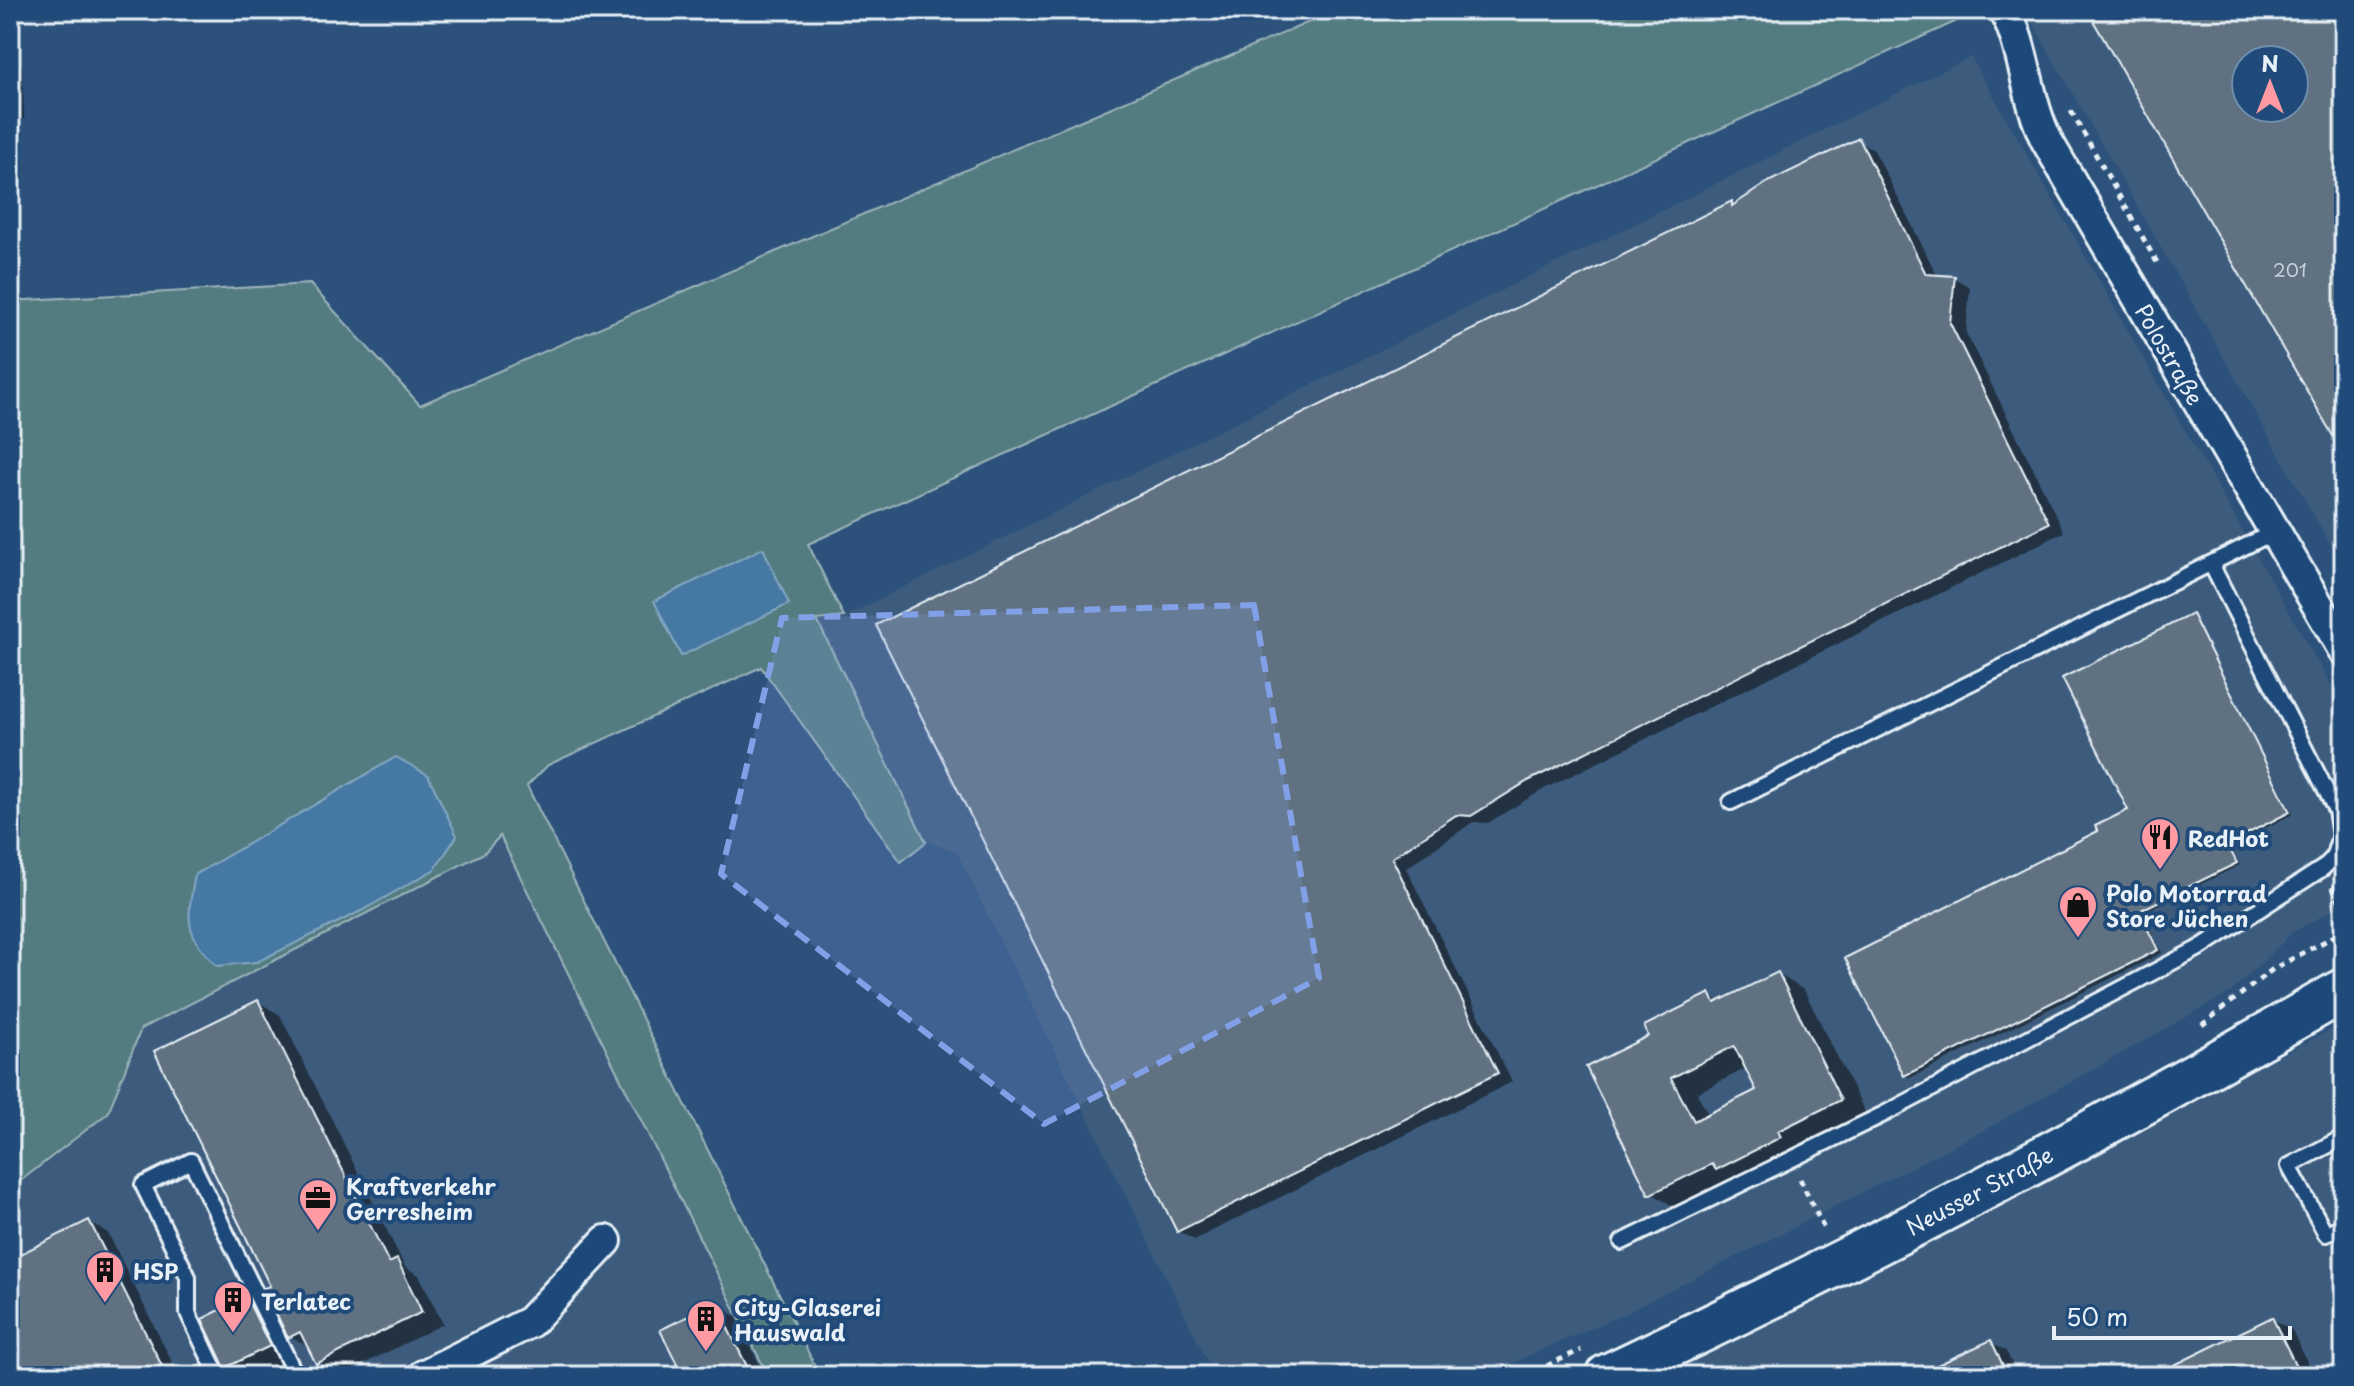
<svg xmlns="http://www.w3.org/2000/svg" width="2354" height="1386" viewBox="0 0 2354 1386" font-family="'Playpen Sans',sans-serif">
	<rect width="100%" height="100%" fill="#2c527b"/>
	<filter id="ink" filterUnits="userSpaceOnUse"><feTurbulence type="fractalNoise" baseFrequency=".0125" numOctaves="2"/><feDisplacementMap in="SourceGraphic" scale="16" xChannelSelector="R" yChannelSelector="G"/><feConvolveMatrix kernelMatrix="1 2 1 2 8 2 1 2 1" color-interpolation-filters="sRGB"/></filter>
	<g filter="url(#ink)">
		<path fill="#3c5c7d" fill-rule="evenodd" d="M 2025,10 L 2344,10 L 2344,568 ZM 2246,60 L 2294,60 L 2294,108 L 2246,108 Z
			M 1971,57 L 2344,708 L 2344,904 L 2293,932 L 2231,992 L 1986,1129 L 1628,1312 L 1483,1376 L 1215,1376 L 956,851 L 926,842 L 816,619 L 844,617 Z
			M 500,836 L 768,1376 L 10,1376 L 10,1189 L 107,1113 L 141,1029 Z
			M 2344,1023 L 2344,1376 L 1657,1376 Z"/>
		<path fill="#537b81" stroke="#9eb6bc" stroke-width="2" d="M 1337,10 L 1981,10 L 808,544 L 844,617 L 817,620 L 926,842 L 901,862 L 761,667 L 548,765 L 527,786 L 820,1376 L 768,1376 L 500,836 L 484,853 L 141,1029 L 108,1113 L 10,1189 L 10,301 L 310,284 L 420,405 Z"/>
		<path fill="#4578a2" stroke="#86a8c4" stroke-width="2" d="M 763,548 L 789,604 L 681,656 L 654,601 Z
			M 396,757 L 428,775 L 457,836 L 435,869 L 363,910 L 257,962 L 217,966 C 183,933 187,919 195,875 Z"/>
		<path fill="#0007" fill-rule="evenodd" d="M 16,62 L 22,66 L 24,119 L 10,119 L 10,63 Z
			M 1859,141 L 1874,150 L 1938,277 L 1954,278 L 1970,287 L 1966,333 L 2064,532 L 1544,789 L 1488,823 L 1473,822 L 1406,868 L 1512,1082 L 1194,1240 L 1178,1231 L 1732,203 L 1736,206 Z
			M 2192,616 L 2293,814 L 2230,846 L 2240,865 L 2142,913 L 2162,953 L 1910,1078 L 1905,1075 L 2101,832 L 2131,811 Z
			M 1778,974 L 1804,990 L 1867,1116 L 1678,1209 L 1651,1193 L 1651,1037 L 1710,996 L 1721,1002 ZM 1747,1068 L 1758,1091 L 1709,1116 L 1697,1093 Z
			M 258,1002 L 280,1015 L 405,1267 L 419,1275 L 443,1324 L 340,1376 L 318,1363 L 310,1348 L 290,1336 L 273,1287 Z
			M 89,1222 L 108,1233 L 179,1376 L 10,1376 L 10,1259 Z
			M 246,1299 L 267,1311 L 290,1358 L 253,1376 L 243,1376 L 227,1367 Z
			M 715,1305 L 736,1316 L 765,1376 L 681,1376 Z
			M 2272,1319 L 2292,1330 L 2314,1376 L 2197,1376 Z
			M 1990,1342 L 2006,1351 L 2018,1376 L 1919,1376 Z"/>
		<path fill="#617281" stroke="#e8f1f8" stroke-width="2" fill-rule="evenodd" d="M 2087,10 L 2344,10 L 2344,455 ZM 2246,60 L 2294,60 L 2294,108 L 2246,108 Z
			M 1859,138 L 1926,274 L 1955,276 L 1950,323 L 2049,523 L 1528,781 L 1471,816 L 1456,815 L 1392,858 L 1498,1073 L 1177,1232 L 876,625 L 1732,201 L 1732,206 L 1768,182 Z
			M 2192,614 L 2290,812 L 2227,844 L 2237,863 L 2139,911 L 2158,950 L 1904,1076 L 1845,958 L 2098,831 L 2095,826 L 2128,810 L 2062,678 Z
			M 1778,972 L 1841,1100 L 1778,1131 L 1781,1137 L 1716,1170 L 1712,1164 L 1649,1195 L 1586,1067 L 1648,1036 L 1644,1026 L 1710,993 L 1715,1003 ZM 1734,1046 L 1756,1090 L 1694,1121 L 1671,1078 Z
			M 258,1000 L 389,1263 L 397,1259 L 422,1312 L 316,1364 L 300,1332 L 288,1338 L 264,1288 L 270,1286 L 154,1051 Z
			M 89,1220 L 163,1368 L 146,1376 L 10,1376 L 10,1259 Z
			M 246,1297 L 270,1346 L 225,1368 L 202,1319 Z
			M 715,1303 L 752,1376 L 683,1376 L 660,1330 Z
			M 2272,1317 L 2301,1376 L 2152,1376 Z
			M 1991,1340 L 2008,1376 L 1914,1376 Z"/>
		<g fill="none" stroke-linecap="round" stroke-linejoin="round">
			<defs>
				<path id="service" d="M 1731,802 L 2274,532
					M 2344,1137 L 2289,1166 L 2326,1234 L 2344,1225
					M 1622,1242 L 1886,1113 L 2201,947 L 2323,868 L 2333,858 L 2340,836 L 2336,810 L 2211,564
					M 218,1376 L 188,1313 L 188,1277 L 143,1185 L 191,1161 L 296,1376"/>
				<path id="minor" d="M 2005,10 C 2026,52 2026,99 2047,141 L 2344,650
					M 423,1376 L 530,1322 L 606,1241"/>
				<path id="secondary" d="M 1607,1376 C 1858,1258 2104,1129 2344,990"/>
			</defs>
			<use href="#service" stroke="#e8f1f8" stroke-width="20"/>
			<use href="#minor" stroke="#e8f1f8" stroke-width="36"/>
			<use href="#secondary" stroke="#e8f1f8" stroke-width="48"/>
			<path stroke="#e8f1f8" stroke-width="5" stroke-dasharray="6 6" stroke-linecap="butt" d="M 2071,111 L 2159,266
				M 2332,886 L 2344,911
				M 2202,1025 L 2273,969 L 2344,931
				M 1800,1179 L 1825,1231
				M 1525,1376 L 1581,1350"/>
			<use href="#service" stroke="#1f4a7a" stroke-width="14"/>
			<use href="#minor" stroke="#1f4a7a" stroke-width="30"/>
			<use href="#secondary" stroke="#1f4a7a" stroke-width="42"/>
		</g>
	</g>
	<path fill="#82a0e8" fill-opacity="0.2" stroke="#82a0e8" stroke-width="6" stroke-dasharray="16 10" stroke-linejoin="round" d="M 1254,605 L 1319,978 L 1044,1124 L 721,874 L 782,618 Z"/>
	<defs>
		<symbol id="restaurant-pin" viewBox="-11 -11 22 30"><path d="M0 17L-7.5 6A9.5 9.5 0 1 1 7.5 6Z" fill="#ff9aa2" stroke="#1f4a7a"/><path d="M-5-6h1v4h1v-4h1v4h1v-4h1v5L-1.5 .5V6h-2V.5L-5-1ZM5-6V6H3V1.5H1.5Q1.5-4 5-6Z" fill="#111"/></symbol>
		<symbol id="shop-pin" viewBox="-11 -11 22 30"><path d="M0 17L-7.5 6A9.5 9.5 0 1 1 7.5 6Z" fill="#ff9aa2" stroke="#1f4a7a"/><path d="M-5-2.5h2.3a2.7 3.5 0 0 1 5.4 0H5L5.5 6h-11ZM-1.5-2.5h3a1.5 2.3 0 0 0-3 0Z" fill="#111"/></symbol>
		<symbol id="office-pin" viewBox="-11 -11 22 30"><path d="M0 17L-7.5 6A9.5 9.5 0 1 1 7.5 6Z" fill="#ff9aa2" stroke="#1f4a7a"/><path d="M-6-3h4V-5.5h4V-3h4V5H-6ZM-1-4.5V-3h2v-1.5ZM-6 0V1H6V0Z" fill="#111"/></symbol>
		<symbol id="building-pin" viewBox="-11 -11 22 30"><path d="M0 17L-7.5 6A9.5 9.5 0 1 1 7.5 6Z" fill="#ff9aa2" stroke="#1f4a7a"/><path d="M-4-6H4V6H1V3H-1V6H-4ZM-2.5-4.3h1.7v1.8h-1.7ZM.8-4.3h1.7v1.8H.8ZM-2.5-1h1.7V.8h-1.7ZM.8-1h1.7V.8H.8Z" fill="#111"/></symbol>
	</defs>
	<g fill-rule="evenodd">
		<use href="#restaurant-pin" x="2138" y="815" width="44" height="60"/>
		<use href="#shop-pin" x="2056" y="883" width="44" height="60"/>
		<use href="#office-pin" x="296" y="1176" width="44" height="60"/>
		<use href="#building-pin" x="83" y="1248" width="44" height="60"/>
		<use href="#building-pin" x="211" y="1278" width="44" height="60"/>
		<use href="#building-pin" x="684" y="1297" width="44" height="60"/>
	</g>
	<g text-anchor="middle" dominant-baseline="central" stroke-width="8" stroke-linejoin="round" paint-order="stroke">
		<g font-size="18" fill="#c6d1da">
			<text x="2290" y="269">201</text>
		</g>
		<g font-size="22" fill="#e8f1f8" stroke="#1f4a7a">
			<text transform="translate(2170 354) rotate(60)">Polostraße</text>
			<text transform="translate(1979 1190) rotate(-28)">Neusser Straße</text>
		</g>
		<g font-size="22" font-weight="bold" fill="#e8f1f8" stroke="#1f4a7a" text-anchor="start">
			<text x="2188" y="837">RedHot</text>
			<text x="2106" y="892">Polo Motorrad<tspan x="2106" dy="25">Store Jüchen</tspan></text>
			<text x="346" y="1185">Kraftverkehr<tspan x="346" dy="25">Gerresheim</tspan></text>
			<text x="133" y="1270">HSP</text>
			<text x="261" y="1300">Terlatec</text>
			<text x="734" y="1306">City-Glaserei<tspan x="734" dy="25">Hauswald</tspan></text>
		</g>
	</g>
	<rect width="2354" height="1386" fill="none" stroke="#1f4a7a" stroke-width="40"/>
	<rect x="20" y="20" width="2314" height="1346" fill="none" stroke="#e8f1f8" stroke-width="3" filter="url(#ink)"/>
	<g transform="translate(2270 84)"><circle r="38" fill="#1f4a7a" stroke="#6f8dac" stroke-width="2"/>
	<path d="M0-6L14 30L0 20L-14 30Z" fill="#ff9aa2"/>
	<text y="-12" font-size="22" font-weight="bold" text-anchor="middle" fill="#e8f1f8">N</text>
	</g>
	<path d="M2054 1326v12h236v-12" fill="none" stroke="#e8f1f8" stroke-width="4"/>
	<text x="2066" y="1326" font-size="24" fill="#e8f1f8" stroke="#1f4a7a" stroke-width="6" paint-order="stroke">50 m</text>
</svg>
